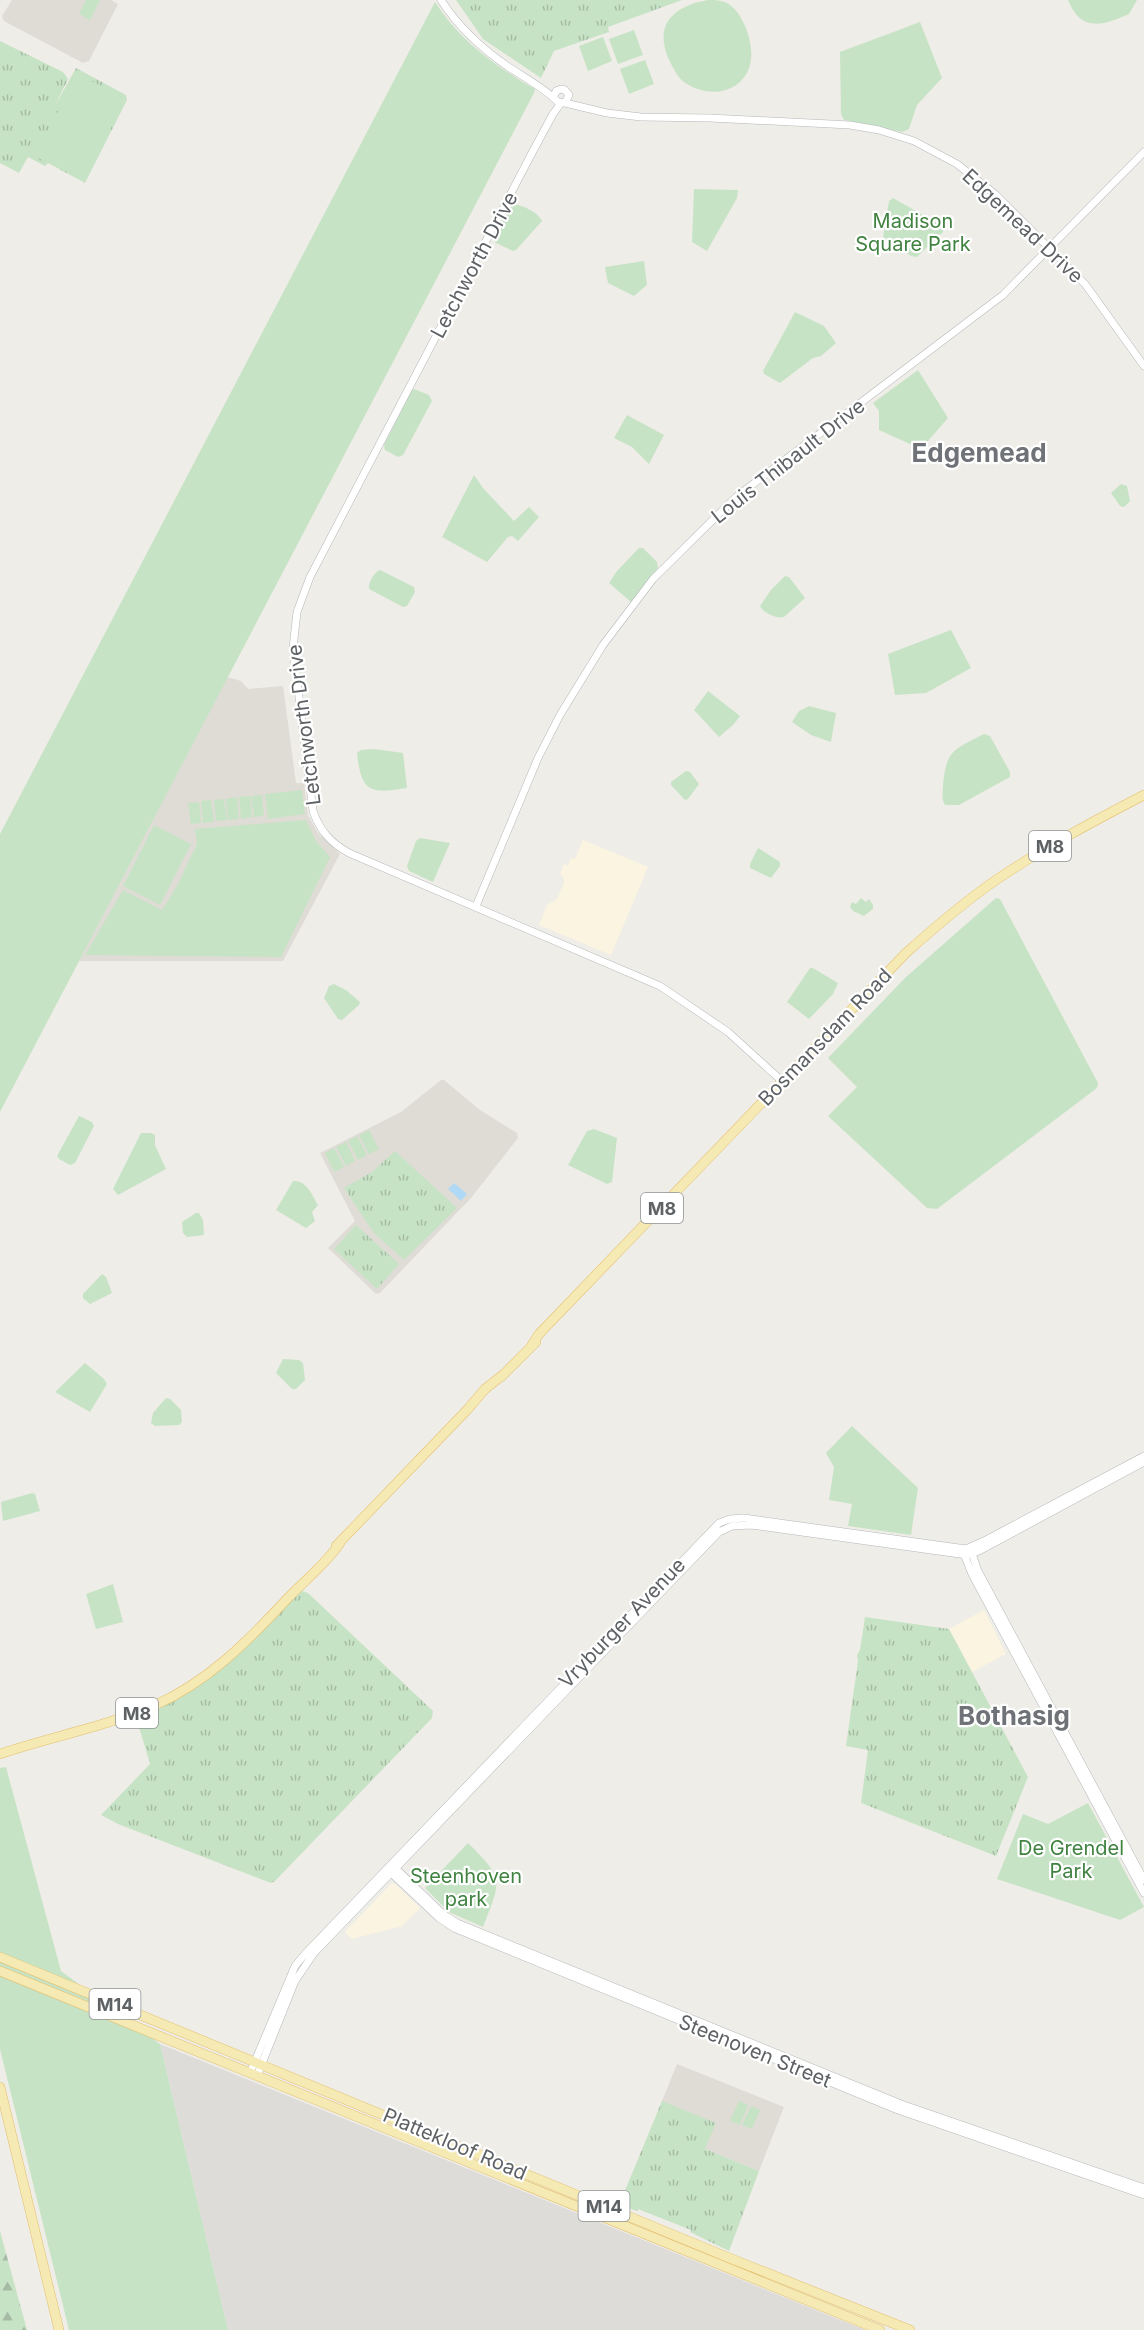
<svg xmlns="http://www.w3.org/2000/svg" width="1144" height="2330" viewBox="0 0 1144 2330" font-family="Inter,sans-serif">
	<defs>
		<pattern id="grass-tufts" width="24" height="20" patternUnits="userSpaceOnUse" patternTransform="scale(1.5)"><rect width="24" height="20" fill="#c7e3c6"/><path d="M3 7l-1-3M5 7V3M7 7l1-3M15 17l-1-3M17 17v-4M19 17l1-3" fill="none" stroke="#a5bba4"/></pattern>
		<pattern id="forest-firs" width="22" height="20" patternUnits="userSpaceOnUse" patternTransform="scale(1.5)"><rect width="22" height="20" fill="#c7e3c6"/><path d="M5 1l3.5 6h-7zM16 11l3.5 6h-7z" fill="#a5bba4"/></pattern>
	</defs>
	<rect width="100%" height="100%" fill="#efede7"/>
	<path fill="#fbf4e0" d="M 583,840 L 648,867 L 611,955 L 539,925 L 547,905 L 557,899 L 564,883 L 563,876 L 560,875 L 564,864 L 568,866 L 571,858 L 575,859 Z
		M 984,1610 L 1006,1654 L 972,1672 L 949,1629 Z
		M 391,1884 L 395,1884 L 420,1908 L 402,1926 L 352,1939 L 345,1932 Z"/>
	<path fill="#dedcd9" d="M 160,2044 L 865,2330 L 228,2330 Z"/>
	<path fill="#dedcd5" d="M 12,0 L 111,0 L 118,4 L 89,61 L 83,63 L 4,21 L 2,16 Z
		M 227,677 L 241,681 L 248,689 L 283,686 L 296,783 L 304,783 L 308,815 L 318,833 L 340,854 L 283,961 L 79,961 Z
		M 441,1080 L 444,1080 L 480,1110 L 517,1133 L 518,1138 L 471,1198 L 380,1293 L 376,1294 L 328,1248 L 355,1221 L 320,1153 L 401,1112 Z
		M 677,2064 L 784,2107 L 759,2171 L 705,2149 L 662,2101 Z"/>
	<path fill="url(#grass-tufts)" d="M 456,0 L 682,0 L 608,27 L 609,32 L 554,51 L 541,78 L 483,39 Z
		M 0,41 L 63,72 L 68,79 L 55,106 L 76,68 L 126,95 L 127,100 L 85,183 L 48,163 L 45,166 L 28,157 L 19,173 L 0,163 Z
		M 395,1151 L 457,1208 L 404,1260 L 374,1233 L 344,1188 L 372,1172 Z
		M 356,1225 L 399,1264 L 377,1289 L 334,1249 Z
		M 302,1591 L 308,1593 L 433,1711 L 432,1718 L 275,1881 L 271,1883 L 118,1824 L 101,1815 L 150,1764 L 136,1717 L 181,1696 Z
		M 865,1617 L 949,1629 L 1028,1777 L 996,1856 L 861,1803 L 868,1750 L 846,1746 L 858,1661 L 857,1655 L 860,1650 Z
		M 662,2101 L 716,2123 L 705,2149 L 759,2171 L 729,2251 L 690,2232 L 691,2230 L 638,2209 L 637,2211 L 619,2205 Z"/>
	<path fill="url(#forest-firs)" d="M 0,2231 L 27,2330 L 0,2330 Z"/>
	<path fill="#c7e3c6" d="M 86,0 L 100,0 L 90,20 L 79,14 Z
		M 708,0 C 716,0 723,0 730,5 C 746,17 756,50 749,68 C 739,95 706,98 684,82 C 677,77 673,67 669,60 C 653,24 674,6 708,0 Z
		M 1068,0 L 1137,0 L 1129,14 C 1102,26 1081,32 1068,0 Z
		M 435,2 C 460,41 495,66 535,89 L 534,93 L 0,1112 L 0,834 Z
		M 920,22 L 942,78 L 917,105 L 909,129 L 902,132 L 844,120 L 841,114 L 840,52 Z
		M 634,30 L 643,55 L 618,64 L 609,39 Z
		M 603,37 L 612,61 L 588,71 L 579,46 Z
		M 645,60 L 654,84 L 629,94 L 620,69 Z
		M 78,74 L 126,99 L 84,180 L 34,156 Z
		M 694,189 L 738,190 L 737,198 L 707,251 L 692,242 Z
		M 893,198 L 944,227 L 943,232 L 917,257 L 911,256 L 883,237 L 889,201 Z
		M 511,204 C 521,204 538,212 542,221 L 516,250 L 513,251 L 496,243 L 493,238 Z
		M 644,261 L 647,285 L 634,296 L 608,283 L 605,267 Z
		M 795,312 L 824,326 L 836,343 L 821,356 L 813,358 L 780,383 L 764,374 L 763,371 Z
		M 918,370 L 948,418 L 921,449 L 879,430 L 879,411 L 873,403 Z
		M 414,389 L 429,395 L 432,401 L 403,455 L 398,457 L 385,450 L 384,445 L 411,391 Z
		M 627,415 L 664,435 L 649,464 L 632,447 L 614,438 Z
		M 474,475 L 483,488 L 514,521 L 529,507 L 539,517 L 518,541 L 512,536 L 508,537 L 487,562 L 442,537 Z
		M 1121,484 L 1127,486 L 1130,501 L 1124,507 L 1120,506 L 1111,493 Z
		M 639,548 L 643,548 L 657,562 L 658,568 L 631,602 L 609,583 L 617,571 Z
		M 380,570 L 414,587 L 415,592 L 407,606 L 403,607 L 369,589 C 368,583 374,572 380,570 Z
		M 785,576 L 789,577 L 805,598 L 784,617 C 777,619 763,613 760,606 L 771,590 Z
		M 951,630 L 971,668 L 926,693 L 895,695 L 888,654 Z
		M 708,691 L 740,716 L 734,724 L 719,737 L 694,710 Z
		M 809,706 L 836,713 L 831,742 L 811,735 L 792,722 L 799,711 Z
		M 984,734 L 990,736 L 1010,772 L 1010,777 L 959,805 L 945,805 C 941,799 943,793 943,786 C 946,749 954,750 984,734 Z
		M 374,749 L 403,753 L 407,788 C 371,794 361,793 357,753 L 361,750 Z
		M 686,771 L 690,772 L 699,784 L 688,799 L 685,800 L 671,785 L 671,782 Z
		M 302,790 L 305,814 L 268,819 L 265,794 Z
		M 262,795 L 264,816 L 254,817 L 251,796 Z
		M 250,796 L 252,817 L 241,819 L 239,797 Z
		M 237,797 L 239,819 L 228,820 L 226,799 Z
		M 224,799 L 227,820 L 216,821 L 214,800 Z
		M 211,800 L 214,822 L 203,823 L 201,801 Z
		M 199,802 L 201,823 L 191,824 L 188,803 Z
		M 306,820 L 316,841 L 330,857 L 281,957 L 85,955 L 123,890 L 162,910 L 177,886 L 197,844 L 195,829 Z
		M 154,825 L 191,844 L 160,905 L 123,886 Z
		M 420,838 L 450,843 L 433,882 L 409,871 L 407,866 L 416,841 Z
		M 758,848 L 780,862 L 780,866 L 771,878 L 750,868 L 750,864 Z
		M 861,898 L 866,902 L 869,899 L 873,905 L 873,909 L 864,916 L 853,911 L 850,907 L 852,902 L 856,904 Z
		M 996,898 L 1000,899 L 1098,1083 L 1097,1088 L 937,1209 L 927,1208 L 828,1116 L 857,1087 L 828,1058 L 906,977 Z
		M 810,968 L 813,968 L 838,983 L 833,994 L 809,1019 L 787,1002 Z
		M 334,984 L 346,990 L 360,1002 L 359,1005 L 342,1020 L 338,1019 L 324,998 L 329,986 Z
		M 79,1116 L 92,1122 L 94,1126 L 75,1163 L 70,1165 L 59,1159 L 57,1156 Z
		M 594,1129 L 617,1138 L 612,1182 L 607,1184 L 568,1165 L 587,1131 Z
		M 369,1130 L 379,1149 L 369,1154 L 359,1135 Z
		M 141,1133 L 151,1133 L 155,1135 L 155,1145 L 166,1169 L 118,1195 L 113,1189 Z
		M 357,1136 L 367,1155 L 358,1160 L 348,1141 Z
		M 346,1142 L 355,1161 L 346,1166 L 336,1147 Z
		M 334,1148 L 344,1167 L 334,1172 L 325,1153 Z
		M 293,1181 C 307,1180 312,1195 318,1205 L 312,1212 L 315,1221 L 306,1228 L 276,1210 Z
		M 196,1213 L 199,1213 L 203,1220 L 204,1235 L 187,1237 L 183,1233 L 182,1222 Z
		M 102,1274 L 106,1277 L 112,1293 L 90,1304 L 83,1298 L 83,1294 Z
		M 283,1359 L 299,1360 L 303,1363 L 305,1380 L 296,1389 L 292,1389 L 276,1373 Z
		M 85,1363 L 104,1379 L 107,1384 L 90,1412 L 55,1392 Z
		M 166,1398 L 170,1399 L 181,1410 L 182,1422 L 179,1425 L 155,1426 L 151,1423 L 153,1413 Z
		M 852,1426 L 918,1488 L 911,1535 L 848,1526 L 852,1504 L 829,1500 L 834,1467 L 826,1453 Z
		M 32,1493 L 35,1494 L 40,1511 L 3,1521 L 1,1502 Z
		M 113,1584 L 123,1622 L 96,1629 L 86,1594 Z
		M 6,1767 L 61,1971 L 160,2044 L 228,2330 L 69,2330 L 0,2049 L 0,1768 Z
		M 1088,1803 L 1144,1907 L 1120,1920 L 997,1879 L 1023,1814 L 1048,1824 Z
		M 468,1843 C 505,1879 501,1881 483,1927 L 449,1912 L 425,1888 Z
		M 739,2101 L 748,2105 L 740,2125 L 730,2121 Z
		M 751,2106 L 760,2110 L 752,2129 L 742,2125 Z"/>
	<path fill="#b0d9f6" d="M 454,1183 L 467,1194 L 461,1201 L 448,1189 Z"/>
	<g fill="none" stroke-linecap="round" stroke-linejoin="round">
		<defs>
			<path id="minor" d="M 441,0 C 459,28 482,49 510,68 C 527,79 544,88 558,102 L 565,103 L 569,95 L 565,90 L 561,89 L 556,91 L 554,96
				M 561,103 L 553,114 L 533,151 L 310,577 L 297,612 L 293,648 L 313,811 C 320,831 331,843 349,853 L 660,986 L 728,1032 L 783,1082
				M 565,103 L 607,113 L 641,117 L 710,118 L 850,125 L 879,130 L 914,141 L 957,164 L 996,195 L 1085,284 L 1144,366
				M 476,906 L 538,758 L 560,715 L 603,645 L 653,579 L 736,497 L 1003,295 L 1144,152
				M 971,1550 L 978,1571 L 1144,1880
				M 964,1554 L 972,1574 L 1144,1893
				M 393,1866 L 443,1914 L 457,1923 L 901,2104 L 1144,2188
				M 388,1870 L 439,1918 L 454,1928 L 898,2110 L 1144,2195
				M 250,2073 L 295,1966 L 305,1954 L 719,1523 L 730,1519 L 744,1518 L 966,1549 L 984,1541 L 1144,1456
				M 257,2076 L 295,1981 L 314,1953 L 719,1532 L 732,1526 L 751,1525 L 967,1555 L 979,1551 L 1144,1462"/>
			<path id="major" d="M 532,1345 L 539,1334 L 906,953 C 935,927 964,902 996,880 C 1043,848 1094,821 1144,795
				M 501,1377 L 536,1342
				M 336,1546 L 467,1410 L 485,1389 L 504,1374
				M 0,1754 C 50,1737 104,1727 153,1706 C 207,1683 248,1641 287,1599 C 305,1580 326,1564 340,1543
				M 0,1957 L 727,2257 L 910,2330
				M 0,1971 L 880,2330
				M 0,2087 L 59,2330"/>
		</defs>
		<use href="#minor" stroke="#b4b7ba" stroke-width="8"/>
		<use href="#major" stroke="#e3be6c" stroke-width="10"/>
		<use href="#minor" stroke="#fff" stroke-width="7"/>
		<use href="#major" stroke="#f6eab4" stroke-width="9"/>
	</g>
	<g text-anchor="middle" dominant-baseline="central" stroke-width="4.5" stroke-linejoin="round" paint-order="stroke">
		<g fill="#fff" stroke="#8e9193" stroke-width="1.5">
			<rect x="1029" y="831" width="42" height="30" rx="4.5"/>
			<rect x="641" y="1193" width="42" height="30" rx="4.5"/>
			<rect x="116" y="1698" width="42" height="30" rx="4.5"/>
			<rect x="89.5" y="1989" width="51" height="30" rx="4.5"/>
			<rect x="578.5" y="2191" width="51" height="30" rx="4.5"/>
		</g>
		<g font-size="18" font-weight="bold" fill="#5e6265">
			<text x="1050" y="846">M8</text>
			<text x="662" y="1208">M8</text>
			<text x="137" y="1713">M8</text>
			<text x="115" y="2004">M14</text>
			<text x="604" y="2206">M14</text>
		</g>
		<g font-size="20" fill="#408341" stroke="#fff">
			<text x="913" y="221">Madison<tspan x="913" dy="23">Square Park</tspan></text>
			<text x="1071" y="1848">De Grendel<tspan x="1071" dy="23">Park</tspan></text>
			<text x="466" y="1876">Steenhoven<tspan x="466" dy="23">park</tspan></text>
		</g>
		<g font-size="20" fill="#5e6265" stroke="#fff">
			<text transform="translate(1023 226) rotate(43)">Edgemead Drive</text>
			<text transform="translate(474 265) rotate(-62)">Letchworth Drive</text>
			<text transform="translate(788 461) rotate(-38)">Louis Thibault Drive</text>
			<text transform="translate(304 725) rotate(-97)">Letchworth Drive</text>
			<text transform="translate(825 1037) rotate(-46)">Bosmansdam Road</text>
			<text transform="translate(622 1623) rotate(-46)">Vryburger Avenue</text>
			<text transform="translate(755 2051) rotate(22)">Steenoven Street</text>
			<text transform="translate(455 2144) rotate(23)">Plattekloof Road</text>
		</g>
		<g font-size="26" font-weight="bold" fill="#6f7377" stroke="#fff">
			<text x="979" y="452">Edgemead</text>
			<text x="1014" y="1715">Bothasig</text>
		</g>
	</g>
</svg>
